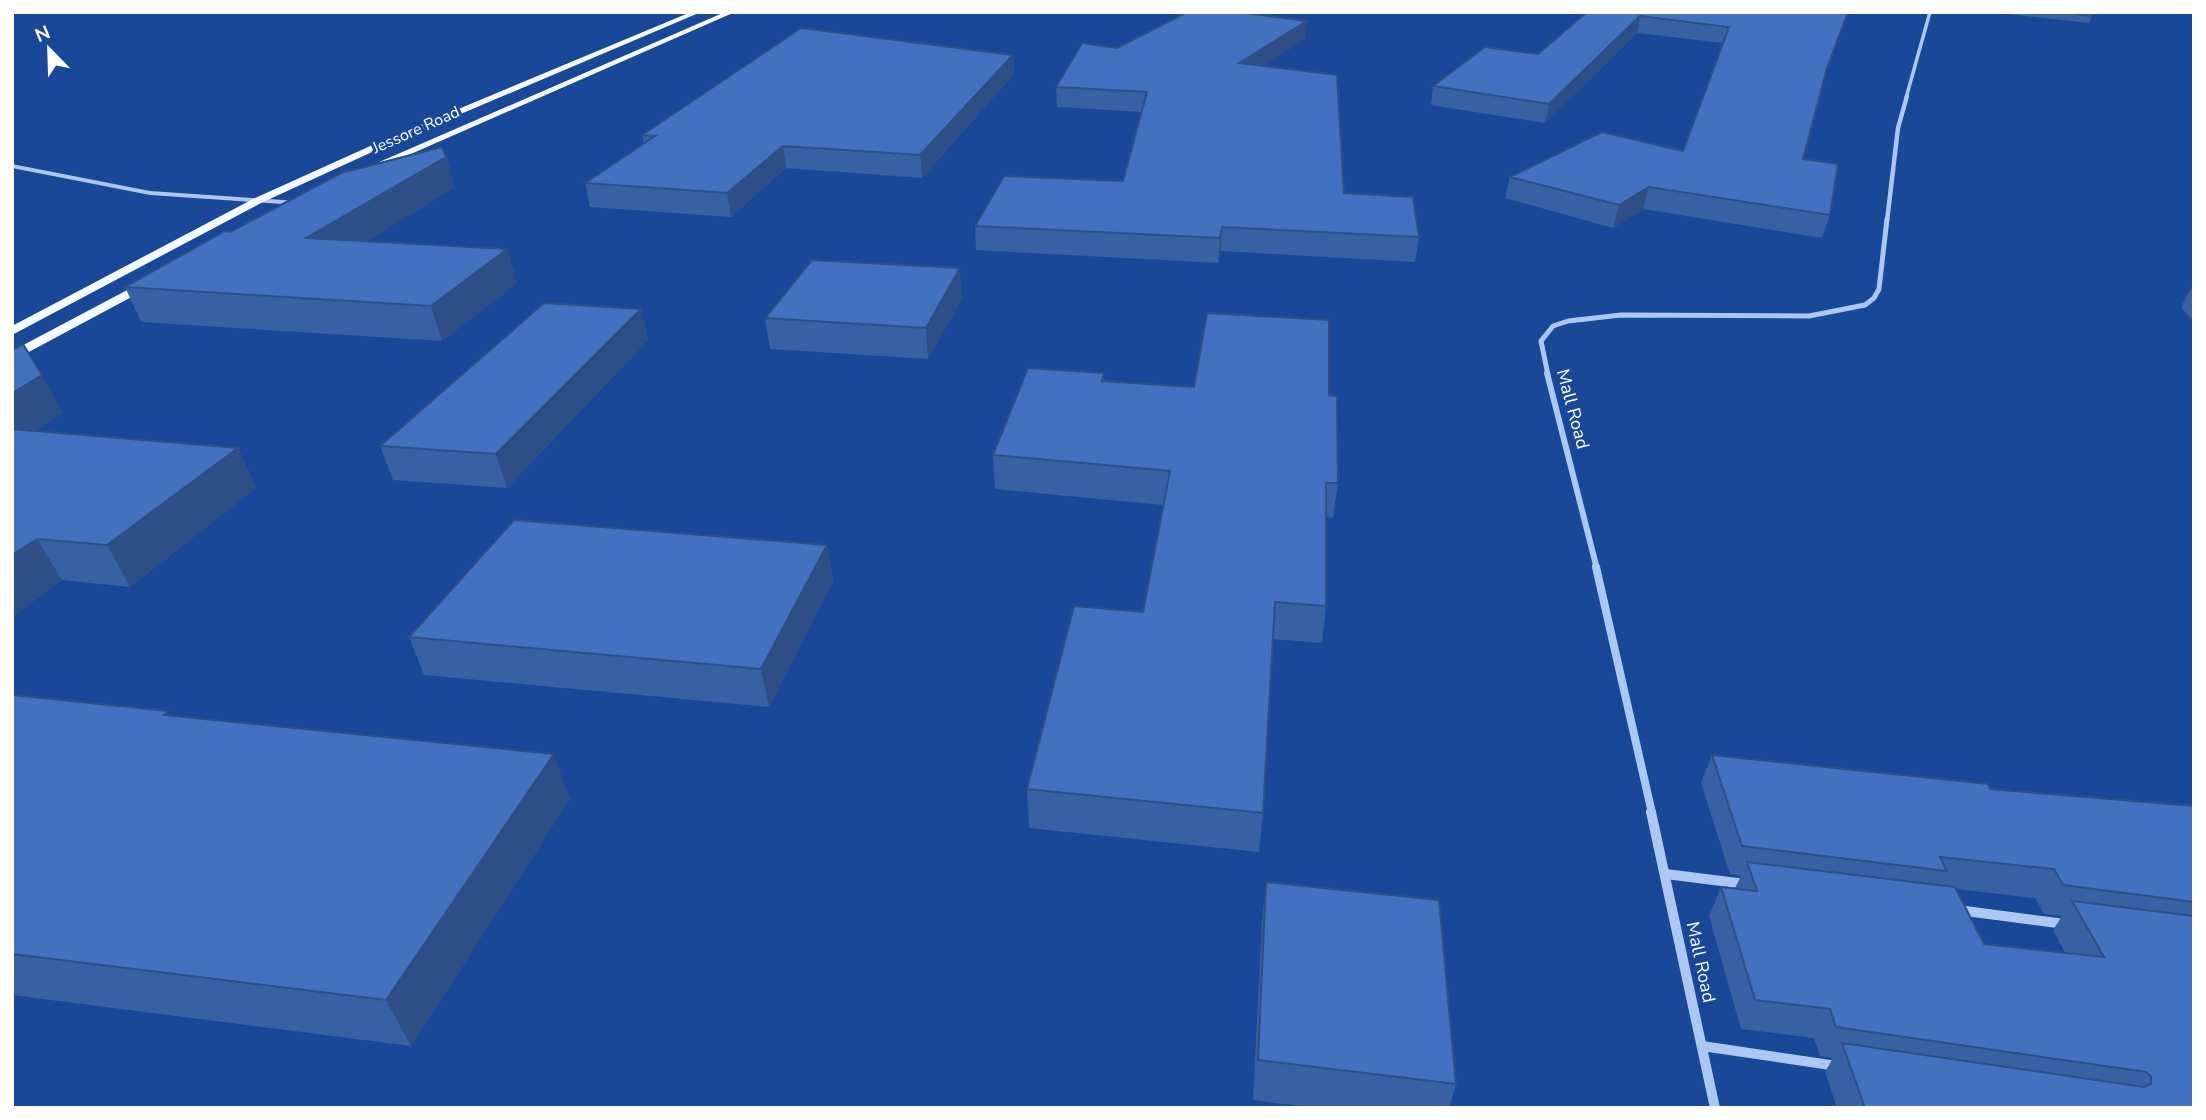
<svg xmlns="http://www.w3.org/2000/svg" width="2206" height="1120" viewBox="0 0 2206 1120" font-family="'Nunito Sans',sans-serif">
	<rect width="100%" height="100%" fill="#184897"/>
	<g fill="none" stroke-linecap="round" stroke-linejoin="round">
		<path stroke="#acc7f1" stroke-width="3.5" d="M 1906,98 L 1930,12"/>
		<path stroke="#acc7f1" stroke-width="4.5" d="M 1887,221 L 1898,128 L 1907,96"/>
		<path stroke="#acc7f1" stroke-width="5" d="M 1548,375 L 1541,341 L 1553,326 L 1568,321 L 1621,315 L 1809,316 L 1865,305 L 1874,298 L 1879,289 L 1887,219"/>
		<path stroke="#acc7f1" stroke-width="6" d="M 1547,373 L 1597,569"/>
		<path stroke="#acc7f1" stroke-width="8" d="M 1596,567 L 1652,813"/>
		<path stroke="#acc7f1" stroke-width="10" d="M 1651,812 L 1715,1108
			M 1666,874 L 1745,884
			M 1958,910 L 2065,924
			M 1702,1046 L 1837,1066"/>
		<path fill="#acc7f1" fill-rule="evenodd" d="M 12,164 L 150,191 L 297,201 L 301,203 L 297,205 L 150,195 L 12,168 Z"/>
		<path fill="#f6f9ff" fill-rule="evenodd" d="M 691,12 L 701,12 L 383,147 L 261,203 L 12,335 L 12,326 L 253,199 L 377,143 Z
			M 725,12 L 735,12 L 363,175 L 354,173 Z
			M 148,279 L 154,283 L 152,286 L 12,361 L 12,351 Z"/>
	</g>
	<path fill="#3861a4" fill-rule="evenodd" d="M 1587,12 L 1848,12 L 1825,76 L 1803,159 L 1830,215 L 1822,238 L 1643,209 L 1613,228 L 1505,198 L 1510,177 L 1683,151 L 1723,43 L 1637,33 L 1545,123 L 1431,105 L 1433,86 L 1538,54 Z
		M 1990,12 L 2094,12 L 2089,23 Z
		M 1307,21 L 1305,39 L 1263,66 L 1344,193 L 1419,237 L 1415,262 L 1221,251 L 1218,263 L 976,250 L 975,226 L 1123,181 L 1142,112 L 1057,107 L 1056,87 L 1117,48 Z
		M 1013,55 L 1014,74 L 922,178 L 786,168 L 731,217 L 590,207 L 585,183 L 644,144 L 642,135 Z
		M 446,157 L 455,187 L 367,241 L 507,249 L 517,283 L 442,341 L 141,322 L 125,287 L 230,232 Z
		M 2194,283 L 2194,322 L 2181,307 Z
		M 962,298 L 928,359 L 770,349 L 765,318 Z
		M 641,309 L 648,340 L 507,488 L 393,480 L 380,446 Z
		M 12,350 L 63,413 L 35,431 L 238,448 L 256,488 L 130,587 L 62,580 L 12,617 Z
		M 1104,373 L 1104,381 L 1329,395 L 1338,483 L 1333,518 L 1326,517 L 1326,606 L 1322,643 L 1273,639 L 1263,813 L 1259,852 L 1029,828 L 1027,789 L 1143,612 L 1163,505 L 995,489 L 993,455 Z
		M 827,545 L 833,581 L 769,707 L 424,675 L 409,637 Z
		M 12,695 L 171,715 L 570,799 L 411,1046 L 12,995 Z
		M 1712,755 L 1990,789 L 2194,806 L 2194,1108 L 1837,1108 L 1825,1072 L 1833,1058 L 1820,1056 L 1814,1038 L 1741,1029 L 1709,916 L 1721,887 L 1735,888 L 1741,876 L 1730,874 L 1701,783 ZM 1956,889 L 2035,898 L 2044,914 L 2062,916 L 2053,930 L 2065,953 L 1984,944 Z
		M 1266,882 L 1456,1084 L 1449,1108 L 1317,1108 L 1253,1100 L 1262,922 Z"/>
	<path fill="#2e4f86" d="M 1640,16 L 1637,33 L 1545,123 L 1549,104 Z
		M 1307,21 L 1305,39 L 1238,83 L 1239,63 Z
		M 1013,55 L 1014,74 L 922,178 L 920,155 Z
		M 783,146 L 786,168 L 731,217 L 727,193 Z
		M 446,157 L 455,187 L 319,271 L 306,238 Z
		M 1649,187 L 1643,209 L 1613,228 L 1619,205 Z
		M 1222,227 L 1221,251 L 1218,263 L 1220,238 Z
		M 507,249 L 517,283 L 442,341 L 431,306 Z
		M 960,268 L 962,298 L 928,359 L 926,328 Z
		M 641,309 L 648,340 L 507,488 L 496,454 Z
		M 42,375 L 63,413 L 12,445 L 12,393 Z
		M 238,448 L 256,488 L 130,587 L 107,545 Z
		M 37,539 L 62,580 L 12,617 L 12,555 Z
		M 827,545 L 833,581 L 769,707 L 761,669 Z
		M 554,754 L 570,799 L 411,1046 L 386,1000 Z"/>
	<path fill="#4171bf" stroke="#2e4f86" stroke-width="2" d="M 1187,12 L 1238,12 L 1307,21 L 1239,63 L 1337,75 L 1344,193 L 1413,197 L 1419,237 L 1222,227 L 1220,238 L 975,226 L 1004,176 L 1123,181 L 1147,92 L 1056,87 L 1082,43 L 1117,48 Z
		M 1587,12 L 1848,12 L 1827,68 L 1803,159 L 1838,164 L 1830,215 L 1649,187 L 1619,205 L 1510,177 L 1602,132 L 1683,151 L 1729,27 L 1640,16 L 1549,104 L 1433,86 L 1485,47 L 1538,54 Z
		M 2060,12 L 2094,12 L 2092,16 Z
		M 801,28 L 1013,55 L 920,155 L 783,146 L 727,193 L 585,183 L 655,136 L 642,135 Z
		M 442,147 L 446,157 L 306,238 L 507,249 L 431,306 L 125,287 L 225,231 L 230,232 L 341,173 Z
		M 812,260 L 960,268 L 926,328 L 765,318 Z
		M 544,303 L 641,309 L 496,454 L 380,446 Z
		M 1207,313 L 1329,320 L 1329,395 L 1337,396 L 1338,483 L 1326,483 L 1326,606 L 1275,602 L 1263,813 L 1027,789 L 1074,606 L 1143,612 L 1170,471 L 993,455 L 1028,368 L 1104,373 L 1102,381 L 1194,387 Z
		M 23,344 L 42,375 L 12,393 L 12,350 Z
		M 12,429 L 238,448 L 107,545 L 37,539 L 12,555 Z
		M 514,520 L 827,545 L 761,669 L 409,637 Z
		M 12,695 L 168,711 L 164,715 L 554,754 L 386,1000 L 12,954 Z
		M 1712,755 L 1988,784 L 1990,789 L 2194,806 L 2194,902 L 2063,885 L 2054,869 L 1940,857 L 1947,871 L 1742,846 Z
		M 1747,862 L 1955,887 L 1984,944 L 2104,957 L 2072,901 L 2194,916 L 2194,1108 L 1865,1108 L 1842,1043 L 2144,1087 L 2151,1084 L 2151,1076 L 2146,1072 L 1836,1027 L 1830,1009 L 1755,1000 L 1721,887 L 1757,891 Z
		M 1266,882 L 1439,900 L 1456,1084 L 1258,1060 Z"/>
	<g text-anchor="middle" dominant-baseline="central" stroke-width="6" stroke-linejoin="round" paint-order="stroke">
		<g font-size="16" fill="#fff" stroke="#184897">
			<text transform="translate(416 130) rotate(-24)">Jessore Road</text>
		</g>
		<g font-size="18" fill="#fff" stroke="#184897">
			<text transform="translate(1573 409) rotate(75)">Mall Road</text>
			<text transform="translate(1701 962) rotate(78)">Mall Road</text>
		</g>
	</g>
	<rect width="2206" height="1120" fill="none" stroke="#ffffff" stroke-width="28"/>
	<g transform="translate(49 49) rotate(337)" stroke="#184897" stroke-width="5" paint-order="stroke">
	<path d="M0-5L12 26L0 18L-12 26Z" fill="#ffffff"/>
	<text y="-10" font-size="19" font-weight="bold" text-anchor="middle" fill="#ffffff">N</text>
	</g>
</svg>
